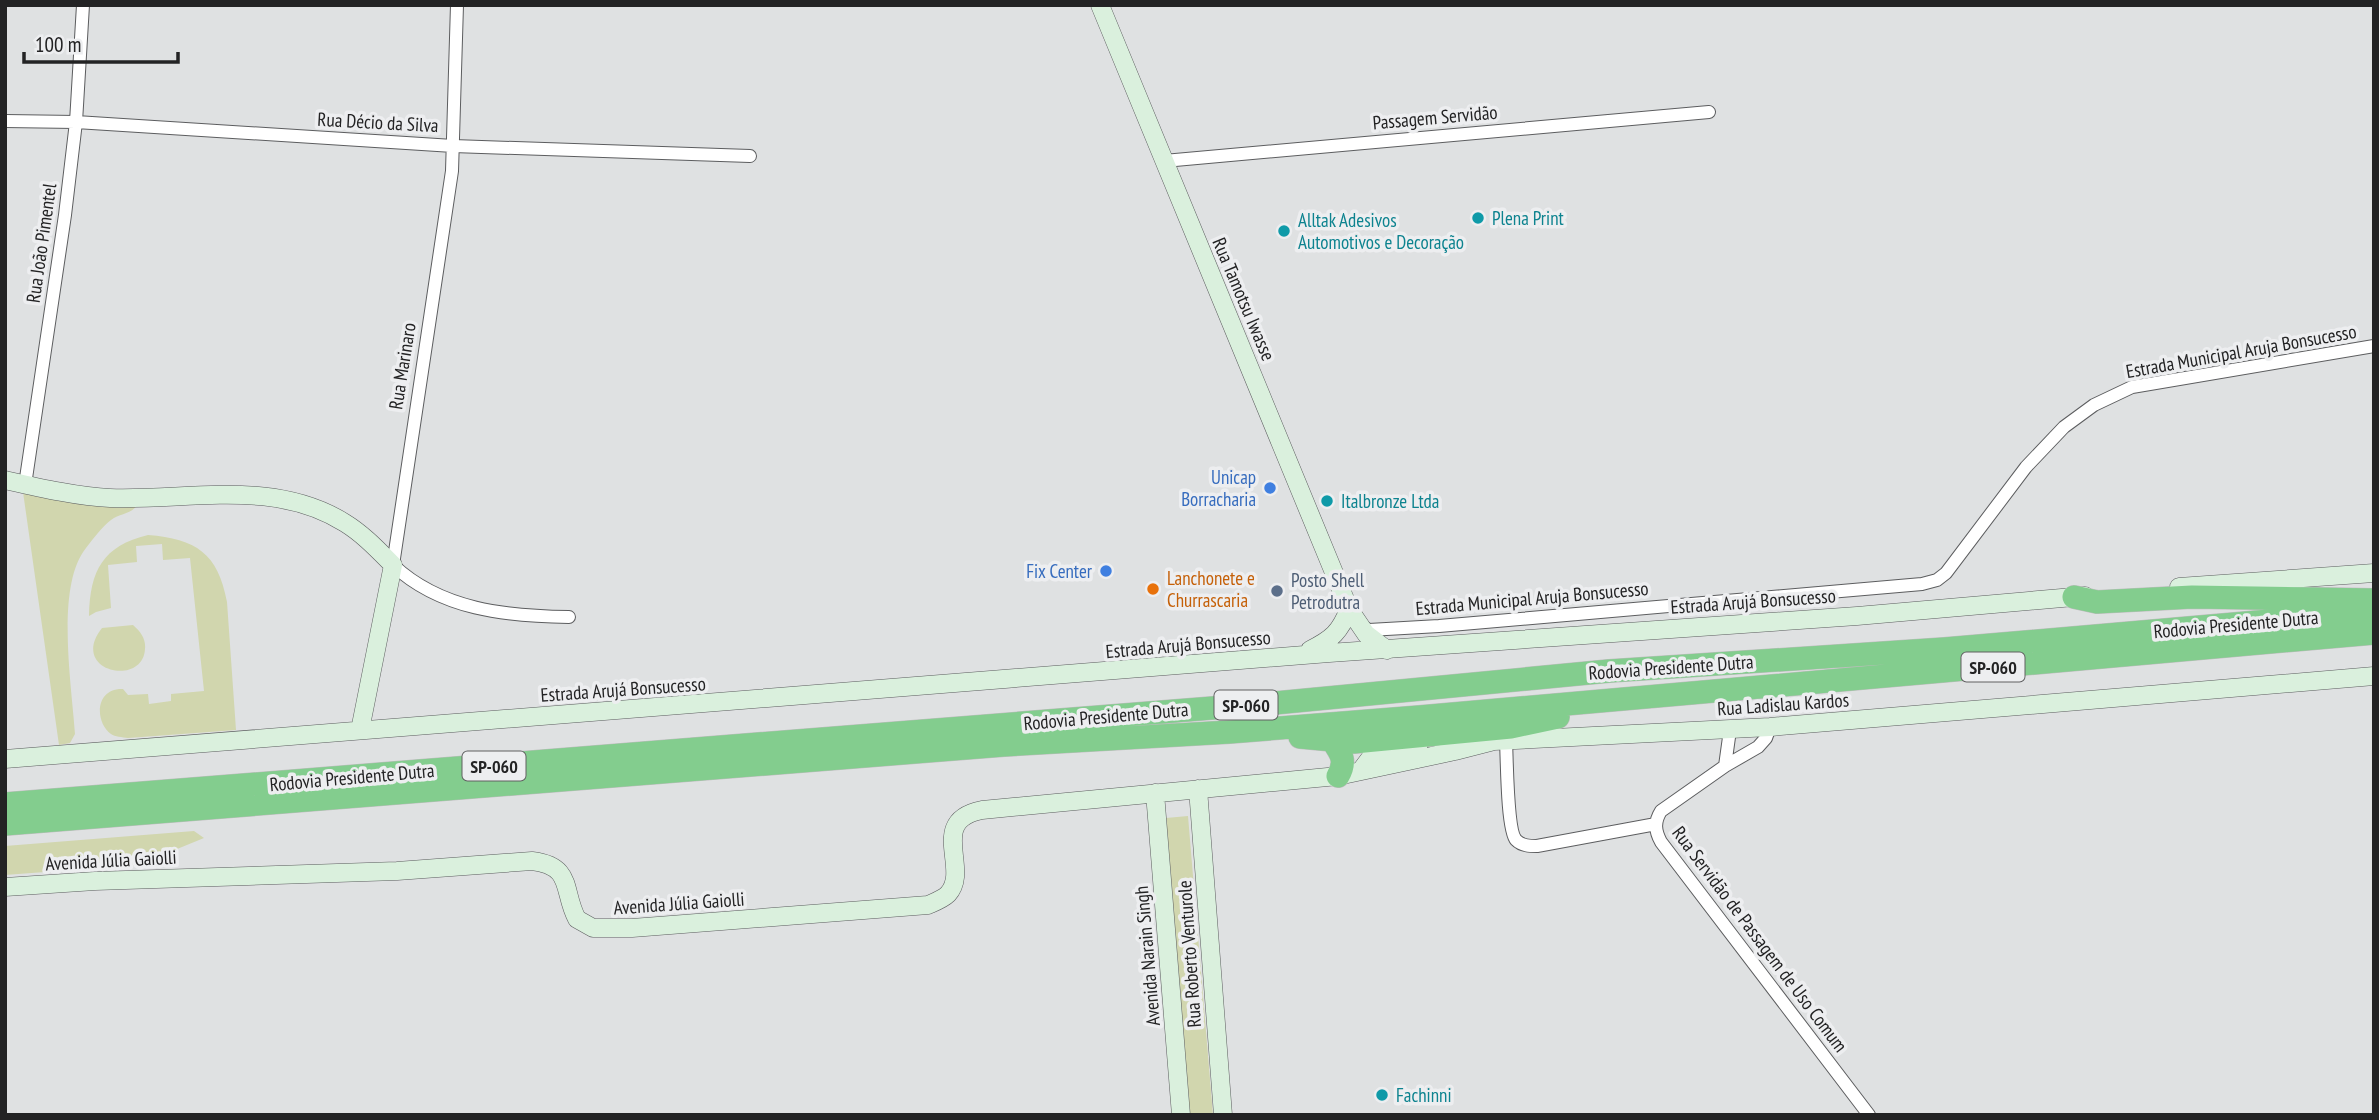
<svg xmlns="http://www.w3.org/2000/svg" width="2379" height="1120" viewBox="0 0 2379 1120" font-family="'PT Sans Narrow',sans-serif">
	<rect width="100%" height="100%" fill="#dfe1e2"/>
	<path fill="#d1d6ae" d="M 23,492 L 138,504 C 131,515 120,513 111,520 C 102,527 93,539 86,548 C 55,586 72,687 75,734 L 70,743 L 59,745 Z
		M 148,535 C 196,539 218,553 227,602 L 236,730 L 128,738 C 122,737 115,737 111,734 C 95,723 94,688 123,689 L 128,695 L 148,694 L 149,704 L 171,701 L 171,694 L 204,691 L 190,558 L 163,560 L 162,544 L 136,546 L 137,562 L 108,565 L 111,608 L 96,612 L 89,616 C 90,570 103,546 148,535 Z
		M 133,625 C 141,632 146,639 145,649 C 143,688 68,671 102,628 Z
		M 1188,816 L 1213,1115 L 1189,1115 L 1166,818 Z
		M 194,831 L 204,838 L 138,865 L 5,875 L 5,846 Z"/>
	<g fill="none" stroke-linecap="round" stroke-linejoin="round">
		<defs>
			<path id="street" d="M 457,5 L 452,171 L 393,565 C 441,610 506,616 569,617
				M 5,121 L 76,122 L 453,146 L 750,156
				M 1164,161 L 1709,112
				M 25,485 L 65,215 L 76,122 L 83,5
				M 1361,626 L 1369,630 L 1439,626 L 1922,584 L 1937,580 L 1946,573 L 2026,467 L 2064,427 L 2094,405 L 2132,387 L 2374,346
				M 1770,727 L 1766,738 L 1758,747 L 1725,766 L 1661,811 C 1654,822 1655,831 1661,842 L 1869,1115
				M 1506,741 C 1507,759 1507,830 1516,840 C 1522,846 1530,846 1537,846 L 1656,824
				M 1725,766 L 1730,730"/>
			<path id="secondary" d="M 1100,5 L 1349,609 L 1366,634 L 1387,650
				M 5,480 C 36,487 79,497 110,498 C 188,501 274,478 345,523 C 363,534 378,550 393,565 L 360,730
				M 2179,587 L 2374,573
				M 1310,650 C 1332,639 1340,632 1349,609
				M 5,759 L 1329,653 L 1857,616 L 2085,596
				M 1362,769 L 1374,753 L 1418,747
				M 1198,789 L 1223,1115
				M 1155,793 L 1181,1115
				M 5,887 L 95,881 L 397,871 L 532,861 C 574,866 562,891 577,919 L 593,928 L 632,928 L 928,905 C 935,902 943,899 948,894 C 971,869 927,821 982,810 L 1338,776 L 1455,751 L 1494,741 L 1770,727 L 2374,676"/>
			<path id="highway" d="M 2074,597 L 2097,602 L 2192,597 L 2374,600
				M 1300,737 L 1354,742 L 1511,727 L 1558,717
				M 1332,740 C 1341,753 1347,761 1338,776
				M 5,804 L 1275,703 L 1609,671 L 1944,649 L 2374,612
				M 5,824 L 1004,745 L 1230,732 L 1419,717 L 2374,633"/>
		</defs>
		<use href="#street" stroke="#5c5d5f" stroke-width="14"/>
		<use href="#secondary" stroke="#5c5d5f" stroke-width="19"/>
		<use href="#highway" stroke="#bdbdbd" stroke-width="24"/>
		<use href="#street" stroke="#fff" stroke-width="12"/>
		<use href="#secondary" stroke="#daf0dd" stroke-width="18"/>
		<use href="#highway" stroke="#83cd8e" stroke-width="23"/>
	</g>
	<g fill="#0f9aa8" stroke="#edeef0" stroke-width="2.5">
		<circle cx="1478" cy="218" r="7"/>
		<circle cx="1284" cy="231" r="7"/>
		<circle cx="1327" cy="501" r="7"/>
		<circle cx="1382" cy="1095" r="7"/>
	</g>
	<g fill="#3f7fe0" stroke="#edeef0" stroke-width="2.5">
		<circle cx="1270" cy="488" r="7"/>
		<circle cx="1106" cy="571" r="7"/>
	</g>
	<circle fill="#e8710a" stroke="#edeef0" stroke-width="2.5" cx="1153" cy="589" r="7"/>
	<circle fill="#5c6f8a" stroke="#edeef0" stroke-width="2.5" cx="1277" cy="591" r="7"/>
	<g text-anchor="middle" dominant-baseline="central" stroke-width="7" stroke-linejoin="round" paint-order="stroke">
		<g fill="#edeef0" stroke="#606061" stroke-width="2">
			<rect x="1961.5" y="652.5" width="63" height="29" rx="5"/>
			<rect x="1214.5" y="690.5" width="63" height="29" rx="5"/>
			<rect x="462.5" y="751.5" width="63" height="29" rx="5"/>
		</g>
		<g font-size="18" font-weight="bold" fill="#232324">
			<text x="1993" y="667">SP-060</text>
			<text x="1246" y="705">SP-060</text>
			<text x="494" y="766">SP-060</text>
		</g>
		<g font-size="19" fill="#232324" stroke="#edeef0">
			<text transform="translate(1435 117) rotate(-5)">Passagem Servidão</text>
			<text transform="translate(378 122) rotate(3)">Rua Décio da Silva</text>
			<text transform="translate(41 243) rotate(-82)">Rua João Pimentel</text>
			<text transform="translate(1244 299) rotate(67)">Rua Tamotsu Iwasse</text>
			<text transform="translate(2241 351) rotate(-10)">Estrada Municipal Aruja Bonsucesso</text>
			<text transform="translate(402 366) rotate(-81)">Rua Marinaro</text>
			<text transform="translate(1532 598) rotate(-5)">Estrada Municipal Aruja Bonsucesso</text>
			<text transform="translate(1753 601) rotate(-4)">Estrada Arujá Bonsucesso</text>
			<text transform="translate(2236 624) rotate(-5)">Rodovia Presidente Dutra</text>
			<text transform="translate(1188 644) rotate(-5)">Estrada Arujá Bonsucesso</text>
			<text transform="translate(1671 667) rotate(-4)">Rodovia Presidente Dutra</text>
			<text transform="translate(623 689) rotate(-4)">Estrada Arujá Bonsucesso</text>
			<text transform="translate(1783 704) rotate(-4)">Rua Ladislau Kardos</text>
			<text transform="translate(1106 716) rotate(-5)">Rodovia Presidente Dutra</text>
			<text transform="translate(352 777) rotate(-5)">Rodovia Presidente Dutra</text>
			<text transform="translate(111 860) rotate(-3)">Avenida Júlia Gaiolli</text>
			<text transform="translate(679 903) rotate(-4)">Avenida Júlia Gaiolli</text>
			<text transform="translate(1760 939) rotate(53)">Rua Servidão de Passagem de Uso Comum</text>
			<text transform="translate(1189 954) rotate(-94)">Rua Roberto Venturole</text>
			<text transform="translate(1147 956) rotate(-95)">Avenida Narain Singh</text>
		</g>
		<g font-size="19" fill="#0d838f" stroke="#edeef0" text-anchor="start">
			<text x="1492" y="218">Plena Print</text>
			<text x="1298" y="220">Alltak Adesivos<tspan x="1298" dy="22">Automotivos e Decoração</tspan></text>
			<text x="1341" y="501">Italbronze Ltda</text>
			<text x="1396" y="1095">Fachinni</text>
		</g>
		<g font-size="19" fill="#366cbe" stroke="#edeef0" text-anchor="end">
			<text x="1256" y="477">Unicap<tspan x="1256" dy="22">Borracharia</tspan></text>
			<text x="1092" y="571">Fix Center</text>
		</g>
		<g font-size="19" fill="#c56008" stroke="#edeef0" text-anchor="start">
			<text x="1167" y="578">Lanchonete e<tspan x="1167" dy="22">Churrascaria</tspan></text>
		</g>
		<g font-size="19" fill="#4e5e75" stroke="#edeef0" text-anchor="start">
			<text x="1291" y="580">Posto Shell<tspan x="1291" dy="22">Petrodutra</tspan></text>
		</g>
	</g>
	<rect width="2379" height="1120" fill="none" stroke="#232324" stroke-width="14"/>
	<path d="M24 52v10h154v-10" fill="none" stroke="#232324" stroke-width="3.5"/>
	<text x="35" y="52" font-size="21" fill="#232324" stroke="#edeef0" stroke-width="5" paint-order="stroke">100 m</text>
</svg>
